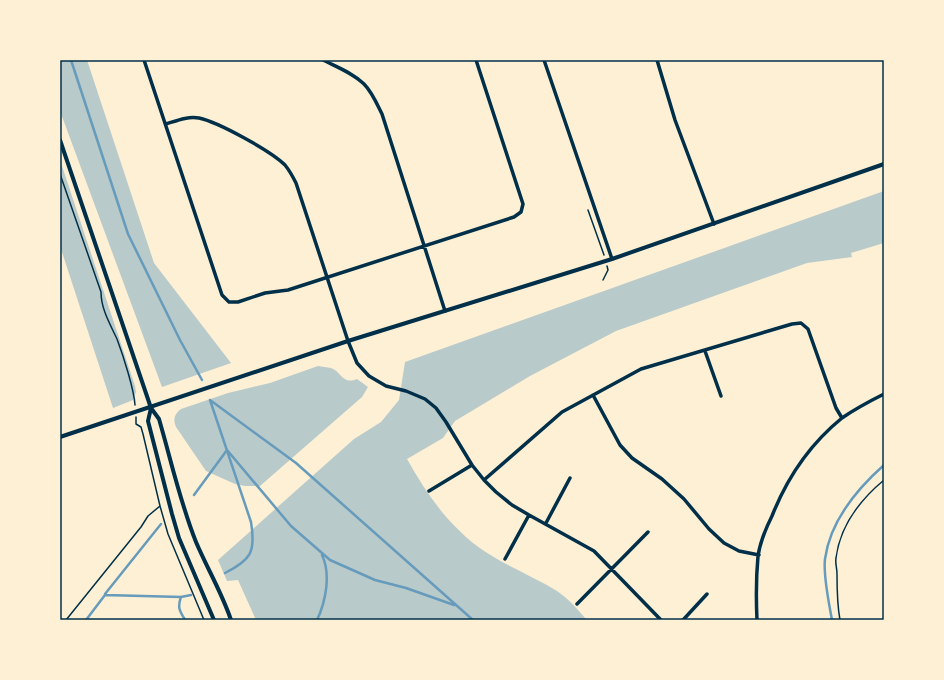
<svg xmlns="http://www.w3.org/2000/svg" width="944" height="680" viewBox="0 0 944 680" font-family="Helvetica,sans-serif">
	<rect width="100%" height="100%" fill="#fdf0d5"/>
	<path fill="#b9caca" d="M 60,60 L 87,60 L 154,263 L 231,363 L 162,387 L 60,111 Z
		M 60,160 L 135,386 L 136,392 L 133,400 L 113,408 L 60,246 Z
		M 884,191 L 884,243 L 851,253 L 852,257 L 807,263 L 616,331 L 530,376 L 455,421 L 443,438 L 407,459 C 426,493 446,522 477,546 C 501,564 531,575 557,591 C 569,599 578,610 587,620 L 256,620 L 238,580 L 227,581 L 218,560 L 354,439 L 381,422 L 399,400 L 405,362 Z
		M 318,366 C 322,367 327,367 331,368 C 342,372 342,385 357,379 L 368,387 L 362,397 L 260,486 L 245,486 L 235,484 L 206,471 L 176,427 C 173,420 174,414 181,409 L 228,393 L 270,383 Z"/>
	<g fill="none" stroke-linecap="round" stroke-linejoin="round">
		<path stroke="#669bbc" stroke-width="2.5" d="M 71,60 L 128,234 L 180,340 L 202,380
			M 210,400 L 296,463 L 473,620
			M 210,400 L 251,522 C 256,552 251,560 225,573
			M 194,495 L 227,450 L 291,526 L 330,560 L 375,580 L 406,588 L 454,605
			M 105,594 L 161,524
			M 181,597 C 177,608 180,611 185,620
			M 86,620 L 105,595 L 181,597 L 191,595
			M 317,620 C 326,601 331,574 322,555
			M 832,620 C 829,603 823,576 825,559 C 830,522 857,489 884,465"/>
		<path stroke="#003049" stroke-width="1.5" d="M 60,174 L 101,292 C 101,309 110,324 117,339 C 123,355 134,389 135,405
			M 588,210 L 604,255
			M 603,280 L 608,270 L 607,266
			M 136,417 L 136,424 L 141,427 L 143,434 L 160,506 L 168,534 L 204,620
			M 66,620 L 141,527 L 148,516 L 160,506
			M 840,620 C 837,604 837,589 837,574 C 837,568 835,563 836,558 C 840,526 860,500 884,480"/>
		<path stroke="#003049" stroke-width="3.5" d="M 144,60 L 222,295 L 229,302 L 238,302 L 265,293 L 288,290 L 514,217 L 521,212 L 523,204 L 476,60
			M 323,60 C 337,67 353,73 364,84 C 372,92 377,104 382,114 L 445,311
			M 544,60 L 612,259
			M 657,60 L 675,120 L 714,224
			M 166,124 C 176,121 187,116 199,118 C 218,122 271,151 285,165 C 289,170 293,177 296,183 L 348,341 L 357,363 L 369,376 L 386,386 L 406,391 L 425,399 L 436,408 L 446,422 L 472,465 L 484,480 L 496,492 L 512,505 L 529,515 L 594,551 L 661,620
			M 705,351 L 721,396
			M 593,395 L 620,445 L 632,458 L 662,479 L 684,499 L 709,529 L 724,543 L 739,551 L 759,555
			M 484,480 L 562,412 L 641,369 L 792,324 L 801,323 L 808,329 L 836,408 L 842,418
			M 429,491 L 472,465
			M 546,523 L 570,478
			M 505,559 L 529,515
			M 577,604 L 648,532
			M 683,620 L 707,594
			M 757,620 C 756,599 756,578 758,556 C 760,543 766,528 772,516 C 787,478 810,444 842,418 C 855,409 870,401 884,394"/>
		<path stroke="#003049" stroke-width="4" d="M 60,140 L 151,408 L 159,419 C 171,460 180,502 196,542 C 207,568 222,593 231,620
			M 151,408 L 148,421 L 172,514 L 179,538 L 214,620
			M 60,437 L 348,341 L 612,259 L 884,164"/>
	</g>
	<rect width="944" height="680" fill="none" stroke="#fdf0d5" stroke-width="122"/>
	<rect x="61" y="61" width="822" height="558" fill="none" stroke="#003049" stroke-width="1.5"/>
</svg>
